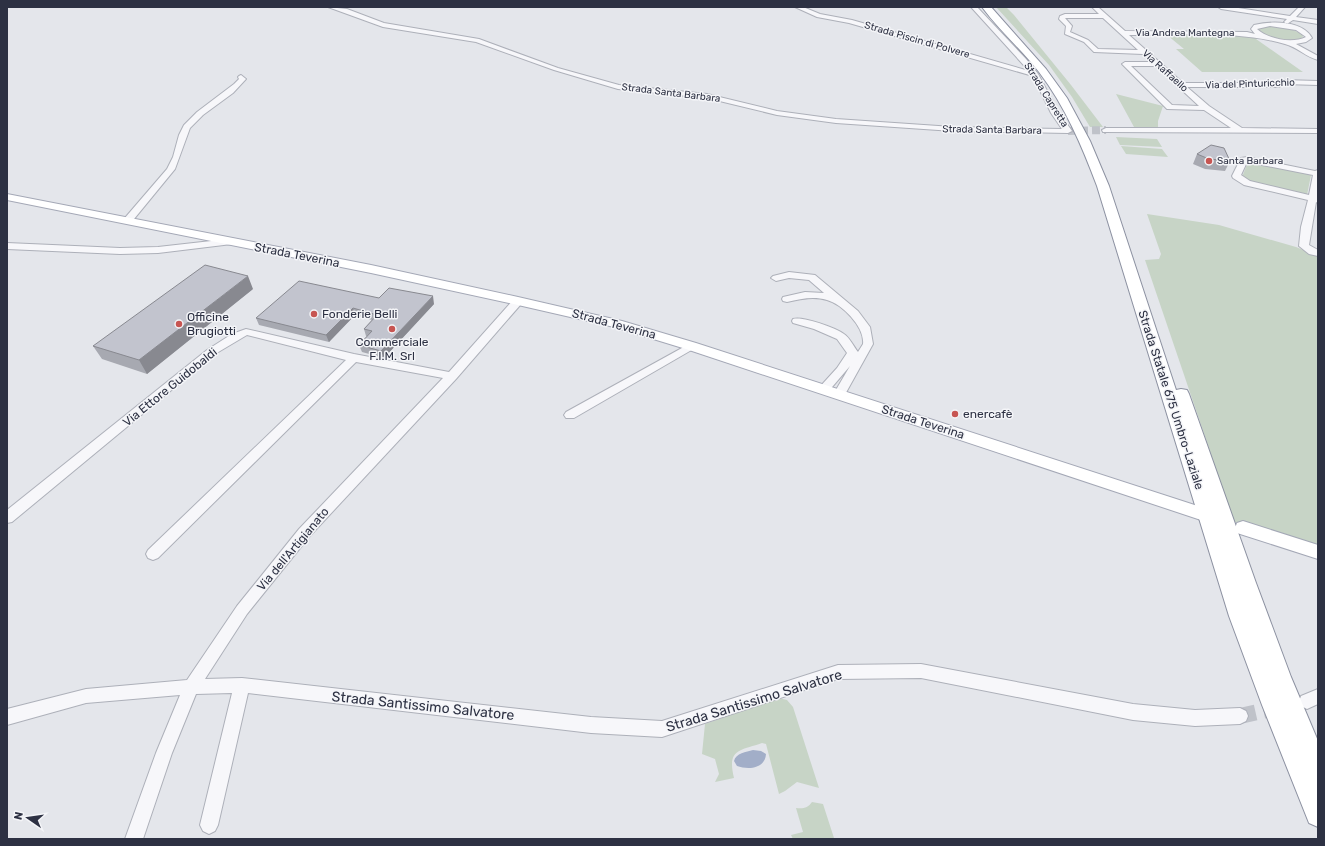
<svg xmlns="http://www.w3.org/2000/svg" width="1325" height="846" viewBox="0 0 1325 846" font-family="Rubik,sans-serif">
	<rect width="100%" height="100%" fill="#e4e6eb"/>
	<path fill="#c7d4c6" d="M 996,7 L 1006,7 L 1014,15 L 1071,85 L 1103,127 L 1090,127 L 1072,97 L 1049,65 Z
		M 1265,26 L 1291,29 L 1302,34 L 1303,37 C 1292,45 1268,38 1258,30 L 1259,28 Z
		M 1167,35 L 1249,35 L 1267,39 L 1256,39 L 1303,72 L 1202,72 L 1176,49 L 1184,49 Z
		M 1116,94 L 1163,106 L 1158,121 L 1158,127 L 1134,127 Z
		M 1116,137 L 1157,139 L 1162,147 L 1120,145 Z
		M 1121,146 L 1162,149 L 1168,157 L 1126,154 Z
		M 1253,161 L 1311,175 L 1307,195 L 1248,182 L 1242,177 L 1248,162 Z
		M 1147,214 L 1219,225 L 1296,247 L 1318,256 L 1318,546 L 1234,522 L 1145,260 L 1159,259 L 1161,254 Z
		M 779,698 L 787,700 L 793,707 L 819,788 L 797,782 L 785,791 L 779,794 L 766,744 L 762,743 C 739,751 727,749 734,778 L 715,782 L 719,774 L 715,759 L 702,754 L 705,724 Z
		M 812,802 L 823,804 L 834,838 L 793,839 L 791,835 L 803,832 L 796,808 C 803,809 808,808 812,802 Z"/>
	<path fill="#a2aec8" d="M 753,750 L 761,751 L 766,754 C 765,769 748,770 737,766 L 734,761 C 736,753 746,752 753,750 Z"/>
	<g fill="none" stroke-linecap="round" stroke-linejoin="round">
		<path stroke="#bfc2c9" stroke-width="8" stroke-dasharray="8 4" stroke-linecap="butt" d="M 1068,131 L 1106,130"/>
		<path stroke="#bfc2c9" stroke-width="16" stroke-dasharray="16 8" stroke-linecap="butt" d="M 1240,716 L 1280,707"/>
		<defs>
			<path id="minor" d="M 328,7 L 347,9 L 384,23 L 479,39 L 558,68 L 619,85 L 707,94 L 777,111 L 836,119 L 953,127 L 1062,129 L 1051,113 L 1033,76 L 849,23 L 817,17 L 795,7 L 803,7 L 820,14 L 852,20 L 1029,71 L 971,7 L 977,7 L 1026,59 L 1038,74 L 1059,113 L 1072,131 L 1068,133 L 953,131 L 836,123 L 777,115 L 707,98 L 618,89 L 554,70 L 476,42 L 383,27 Z
				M 1092,7 L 1098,7 L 1125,31 L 1247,32 L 1255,34 L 1251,29 L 1254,25 C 1271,21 1302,20 1312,38 L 1306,42 L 1296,44 L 1318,56 L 1318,60 C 1306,57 1297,47 1285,44 C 1238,30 1179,35 1129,35 L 1183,83 L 1277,83 L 1282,80 L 1318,81 L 1318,85 L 1284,84 L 1279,87 L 1187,87 L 1209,106 L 1242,128 L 1318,129 L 1318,133 L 1103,132 L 1102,130 L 1106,128 L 1231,128 L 1204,110 L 1167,109 L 1122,64 L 1125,62 L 1152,62 L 1143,54 L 1094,52 L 1084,42 L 1065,34 L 1066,26 L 1059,19 L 1060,16 L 1065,14 L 1099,14 ZM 1065,18 L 1103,18 L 1138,50 L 1098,49 L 1088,40 L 1070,32 L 1072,26 ZM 1270,26 L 1296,30 L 1306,37 C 1292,44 1268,39 1257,29 ZM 1131,66 L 1156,66 L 1199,106 L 1172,105 Z
				M 1218,7 L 1232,7 L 1290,16 L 1299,7 L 1305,7 L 1296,17 L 1318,20 L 1318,24 L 1293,20 L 1287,24 L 1284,22 L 1287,19 L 1221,9 Z
				M 241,75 L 246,79 L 233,93 L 203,115 L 190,128 L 175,169 L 134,219 L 130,223 L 124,223 L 123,221 L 124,219 L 167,169 L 173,157 L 179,135 L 184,125 L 197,112 L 234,84 L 239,79 L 238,77 L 239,76 Z
				M 1247,157 L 1315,171 L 1318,170 L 1318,203 L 1316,202 L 1309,245 L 1318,250 L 1318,256 L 1309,254 L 1299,246 L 1301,227 L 1308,200 L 1244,185 L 1233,178 L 1232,176 L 1241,158 ZM 1247,162 L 1313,175 L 1309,195 L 1250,181 L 1241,175 Z
				M 229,239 L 232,240 L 234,242 L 232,244 L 158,253 L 120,254 L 7,249 L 7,243 L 120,248 L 158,247 Z
				M 789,272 L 815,275 L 858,311 L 870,327 L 873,344 L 843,398 L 835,398 L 833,395 L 850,366 L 827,393 L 819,393 L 817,390 L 837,368 L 847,353 L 837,339 L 814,329 L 793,323 L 792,321 L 793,319 C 803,316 836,328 844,334 C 850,338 854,347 858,352 C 859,350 862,346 863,344 C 865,327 842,304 827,300 C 813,296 801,299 787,302 L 783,301 L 782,299 L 783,297 L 805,292 L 824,293 L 809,280 L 789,278 L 776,281 L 771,278 L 773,276 Z
				M 518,298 L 523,301 L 522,303 L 456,379 L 309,537 L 247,614 L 205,679 L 242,678 L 591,717 L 662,721 L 838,665 L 921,664 L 1133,704 L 1195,710 L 1240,708 L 1246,711 L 1248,716 L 1246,721 L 1240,724 L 1195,726 L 1133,720 L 921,678 L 838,679 L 662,737 L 591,733 L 248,693 L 218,825 L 215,831 L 209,834 L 203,831 L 200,825 L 232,693 L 196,694 L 172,753 L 143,839 L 125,839 L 156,753 L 180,695 L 86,703 L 7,725 L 7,709 L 86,689 L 187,680 L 237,606 L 299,529 L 443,378 L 356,362 L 158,558 L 153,560 L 148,558 L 146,554 L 148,550 L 346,360 L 247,335 L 215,354 L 12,522 L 7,523 L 7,510 L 207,350 L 232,334 L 246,329 L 354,354 L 449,372 L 514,299 Z
				M 691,343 L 696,346 L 695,348 L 574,418 L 566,418 L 564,415 L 566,412 Z
				M 1318,689 L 1318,704 L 1307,709 L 1301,706 L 1299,701 L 1301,696 Z"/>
			<path id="major" d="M 7,194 L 371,265 L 518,297 L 622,321 L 696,343 L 1210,510 L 1212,515 L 1210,520 L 1204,521 L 686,349 L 614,327 L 518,305 L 371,273 L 7,200 Z
				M 1243,521 L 1318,545 L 1318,559 L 1237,533 L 1235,528 L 1237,523 Z"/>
			<path id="highway" d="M 982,7 L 991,7 L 1046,69 L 1067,98 L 1090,141 L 1109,186 L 1176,390 L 1181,389 L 1187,390 L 1189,394 L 1256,583 L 1291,677 L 1318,741 L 1318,781 L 1317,780 L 1318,784 L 1318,827 L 1309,823 L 1262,705 L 1229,616 L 1097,186 C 1082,146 1065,106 1039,72 C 1021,49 999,30 982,7 Z"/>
		</defs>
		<use href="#minor" stroke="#adb0b9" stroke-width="2"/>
		<use href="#major" stroke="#a4a8b6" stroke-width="2"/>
		<use href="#highway" stroke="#8c91a1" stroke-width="2"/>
		<use href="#minor" fill="#f7f7fa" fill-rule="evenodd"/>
		<use href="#major" fill="#fff" fill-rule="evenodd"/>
		<use href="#highway" fill="#fff" fill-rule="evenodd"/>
	</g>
	<path fill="#a7a9b1" d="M 1197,154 L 1230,161 L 1225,171 L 1205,169 L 1193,164 Z
		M 253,289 L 147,374 L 102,359 L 93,346 Z
		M 379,298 L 434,304 L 384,358 L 362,352 L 359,345 L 367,336 L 366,336 L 364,329 L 372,320 L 355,315 L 329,342 L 259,325 L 256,318 Z"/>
	<path fill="#888990" d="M 248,276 L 253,289 L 147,374 L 139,360 Z
		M 433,296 L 434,304 L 384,358 L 381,351 Z
		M 353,308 L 355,315 L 329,342 L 326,335 Z"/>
	<path fill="#c2c4ce" stroke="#888990" d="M 1211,145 L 1224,148 L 1230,161 L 1209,159 L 1197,154 Z
		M 205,265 L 248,276 L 139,360 L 93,346 Z
		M 299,281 L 379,298 L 389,288 L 433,296 L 381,351 L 359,345 L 372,331 L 364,329 L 377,315 L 353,308 L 326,335 L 256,318 Z"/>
	<g fill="#c75552" stroke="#f4f5f8" stroke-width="1.5">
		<circle cx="1209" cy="161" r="4"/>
		<circle cx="314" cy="314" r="4"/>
		<circle cx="179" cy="324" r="4"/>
		<circle cx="392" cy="329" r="4"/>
		<circle cx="955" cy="414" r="4"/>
	</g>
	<g text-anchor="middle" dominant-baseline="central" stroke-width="3" stroke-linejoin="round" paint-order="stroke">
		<g font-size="10" fill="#2d3143" stroke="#f4f5f8">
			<text x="1185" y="33">Via Andrea Mantegna</text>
			<text transform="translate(917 40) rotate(16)">Strada Piscin di Polvere</text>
			<text transform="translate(1165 71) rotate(42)">Via Raffaello</text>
			<text transform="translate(1250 84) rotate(-2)">Via del Pinturicchio</text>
			<text transform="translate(671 93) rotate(7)">Strada Santa Barbara</text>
			<text transform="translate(1046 95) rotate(58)">Strada Capretta</text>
			<text transform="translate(992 130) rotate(1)">Strada Santa Barbara</text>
		</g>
		<g font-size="10" fill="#2d3143" stroke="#f4f5f8" text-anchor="start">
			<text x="1217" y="161">Santa Barbara</text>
		</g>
		<g font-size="12" fill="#2d3143" stroke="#f4f5f8">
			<text transform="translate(297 255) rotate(11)">Strada Teverina</text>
			<text transform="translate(614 324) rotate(15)">Strada Teverina</text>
			<text transform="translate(170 387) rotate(-39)">Via Ettore Guidobaldi</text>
			<text transform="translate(1171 400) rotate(72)">Strada Statale 675 Umbro-Laziale</text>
			<text transform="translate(923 422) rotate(18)">Strada Teverina</text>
			<text transform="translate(293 549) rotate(-50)">Via dell'Artigianato</text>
		</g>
		<g font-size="12" fill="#2d3143" stroke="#f4f5f8" text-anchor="start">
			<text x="322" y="314">Fonderie Belli</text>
			<text x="187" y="317">Officine<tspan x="187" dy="14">Brugiotti</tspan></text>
			<text x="392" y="342" text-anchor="middle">Commerciale<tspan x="392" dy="14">F.I.M. Srl</tspan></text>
			<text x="963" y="414">enercafè</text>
		</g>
		<g font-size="14" fill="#2d3143" stroke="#f4f5f8">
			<text transform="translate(754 701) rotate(-17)">Strada Santissimo Salvatore</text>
			<text transform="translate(423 706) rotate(6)">Strada Santissimo Salvatore</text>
		</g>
	</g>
	<rect width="1325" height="846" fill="none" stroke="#2d3143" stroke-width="16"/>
	<g transform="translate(28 818) rotate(283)" stroke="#f4f5f8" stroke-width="3" paint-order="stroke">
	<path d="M0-3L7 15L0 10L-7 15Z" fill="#2d3143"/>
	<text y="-6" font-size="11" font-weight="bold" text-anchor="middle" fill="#2d3143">N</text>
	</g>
</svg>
